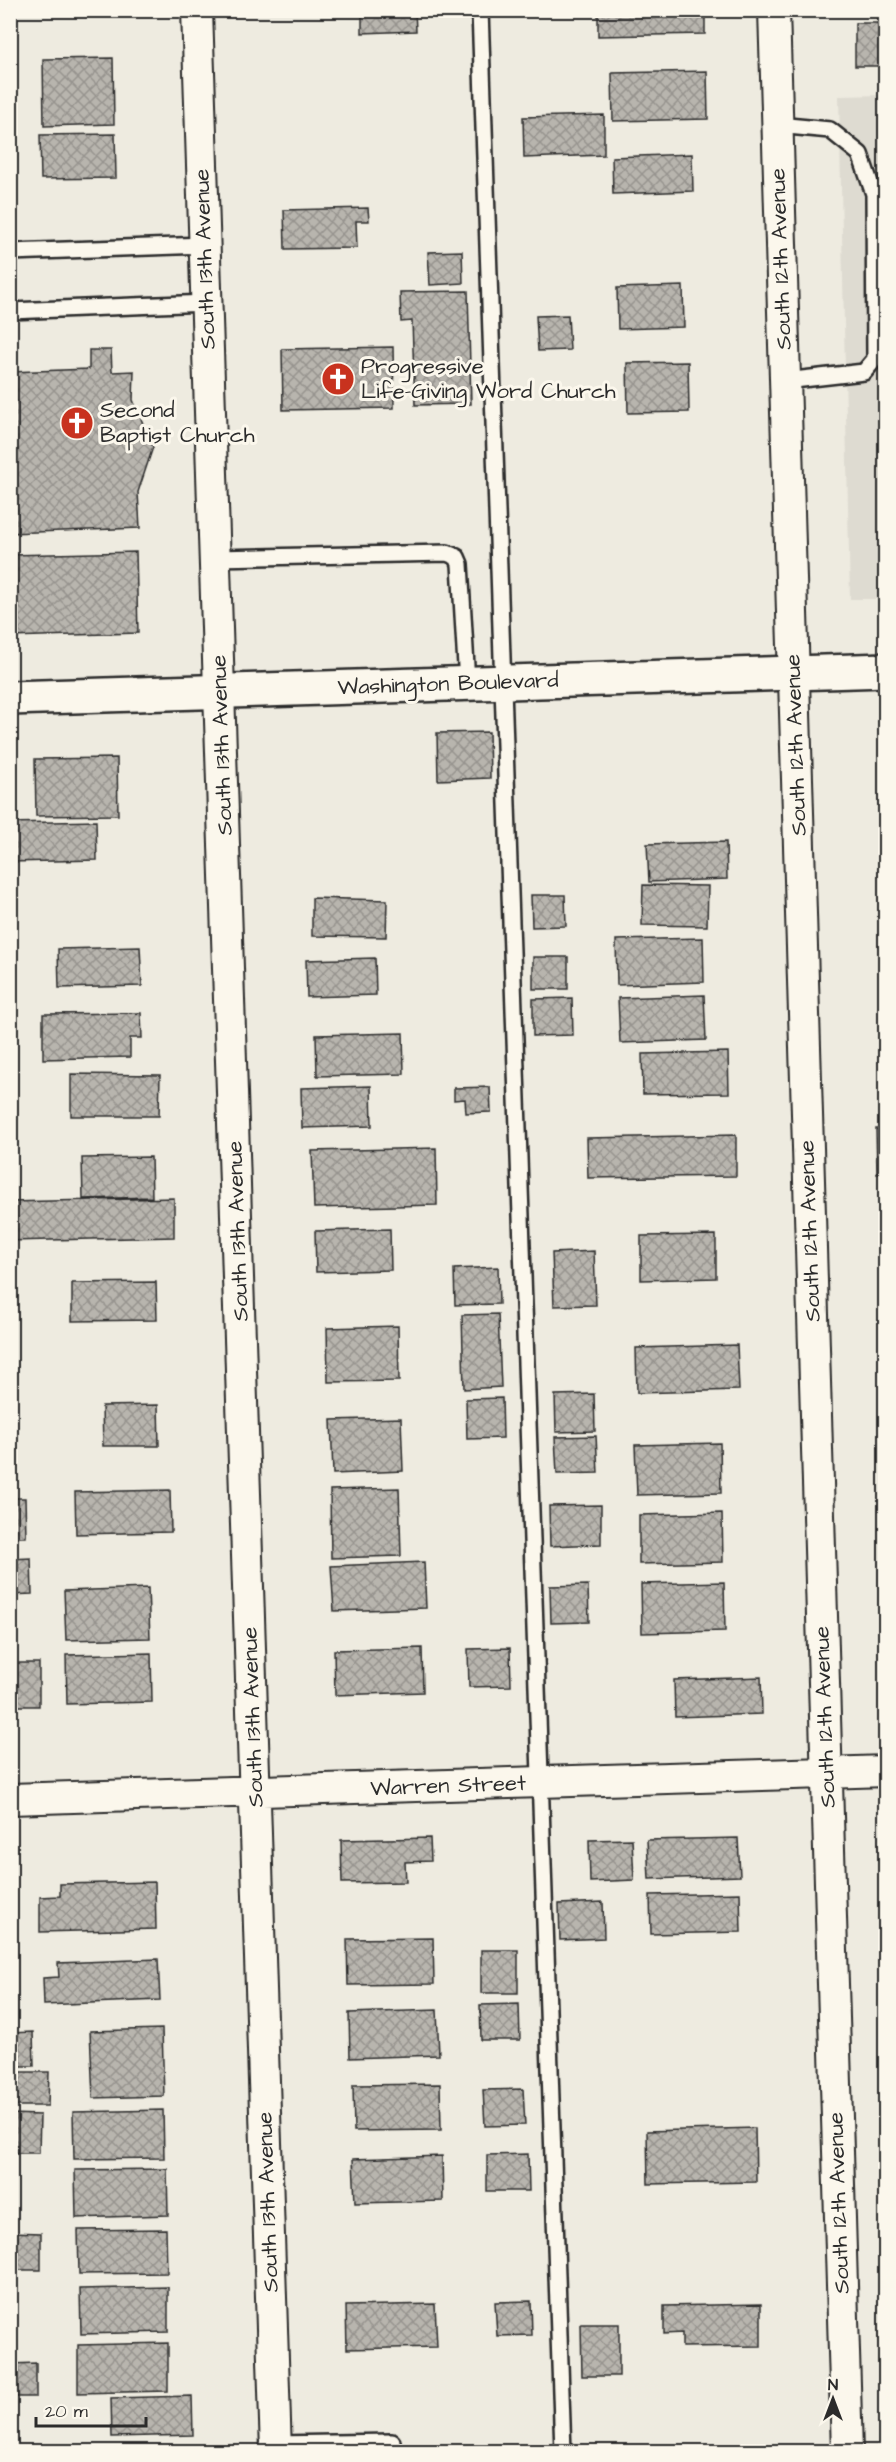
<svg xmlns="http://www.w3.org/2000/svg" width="896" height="2462" viewBox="0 0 896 2462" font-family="'Architects Daughter',sans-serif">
	<defs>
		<pattern id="building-cross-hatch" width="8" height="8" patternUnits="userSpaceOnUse" patternTransform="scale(1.5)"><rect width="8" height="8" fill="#b8b5ae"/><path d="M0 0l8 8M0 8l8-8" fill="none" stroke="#96938e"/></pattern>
	</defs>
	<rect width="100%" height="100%" fill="#eeebe0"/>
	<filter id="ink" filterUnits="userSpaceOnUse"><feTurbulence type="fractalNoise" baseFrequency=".0167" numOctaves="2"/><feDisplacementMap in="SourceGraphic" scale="12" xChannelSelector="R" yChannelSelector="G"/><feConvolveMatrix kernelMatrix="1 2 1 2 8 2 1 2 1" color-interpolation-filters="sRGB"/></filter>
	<g filter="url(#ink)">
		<path fill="#dedbd1" d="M 885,95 L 885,599 L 850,599 L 839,96 Z"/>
		<path fill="url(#building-cross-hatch)" stroke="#2b2b2b" stroke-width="1.5" d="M 28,10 L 112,10 L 112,12 L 28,13 Z
			M 362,10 L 415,10 L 416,31 L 362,33 Z
			M 598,10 L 705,10 L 705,34 L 598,36 Z
			M 878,10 L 886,10 L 886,18 L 878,18 Z
			M 855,23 L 886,23 L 886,66 L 855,66 Z
			M 113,58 L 114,124 L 44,126 L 43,59 Z
			M 707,71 L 708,119 L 613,121 L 612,73 Z
			M 604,115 L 604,155 L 524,158 L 523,117 Z
			M 115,134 L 116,178 L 41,179 L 40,135 Z
			M 692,154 L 693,191 L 613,194 L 612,157 Z
			M 368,208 L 369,221 L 356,221 L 357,248 L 285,249 L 284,210 Z
			M 462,251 L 463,283 L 430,285 L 428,252 Z
			M 683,286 L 684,327 L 618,329 L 617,288 Z
			M 468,291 L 471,404 L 415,405 L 412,321 L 401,322 L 400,292 Z
			M 568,315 L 570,350 L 538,351 L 536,316 Z
			M 393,347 L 394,408 L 283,410 L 282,349 Z
			M 89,350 L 111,350 L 112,372 L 134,371 L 133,400 L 153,447 L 138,492 L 140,528 L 10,533 L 10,372 L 89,369 Z
			M 688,362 L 689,412 L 628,413 L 627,363 Z
			M 136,552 L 138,633 L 10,637 L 10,555 Z
			M 489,732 L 490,778 L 438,780 L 437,733 Z
			M 117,758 L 118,815 L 36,816 L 35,759 Z
			M 10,782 L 16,782 L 17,808 L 10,808 Z
			M 96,821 L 97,860 L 10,862 L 10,823 Z
			M 726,842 L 727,879 L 649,882 L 647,844 Z
			M 643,885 L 708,886 L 707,926 L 642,925 Z
			M 531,895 L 565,895 L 566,926 L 532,927 Z
			M 312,898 L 387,900 L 386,937 L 312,936 Z
			M 703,938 L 704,982 L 617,985 L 616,940 Z
			M 140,947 L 142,986 L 59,988 L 58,949 Z
			M 533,957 L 568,957 L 568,989 L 533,989 Z
			M 375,958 L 376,995 L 307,997 L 306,960 Z
			M 704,995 L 706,1040 L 620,1043 L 618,998 Z
			M 572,998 L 573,1035 L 533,1036 L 533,999 Z
			M 882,1002 L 886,1002 L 886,1045 L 882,1045 Z
			M 141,1013 L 142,1038 L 130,1038 L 130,1057 L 43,1059 L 43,1014 Z
			M 403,1033 L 404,1074 L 317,1076 L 316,1035 Z
			M 728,1052 L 729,1093 L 643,1094 L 642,1054 Z
			M 884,1065 L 886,1065 L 886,1111 L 885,1111 Z
			M 71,1074 L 160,1075 L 159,1116 L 71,1116 Z
			M 371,1086 L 372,1126 L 302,1128 L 301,1088 Z
			M 490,1087 L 491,1112 L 466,1113 L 465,1099 L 454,1100 L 454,1088 Z
			M 876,1129 L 886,1129 L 886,1174 L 877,1174 Z
			M 736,1135 L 736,1176 L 588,1178 L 587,1138 Z
			M 436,1148 L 437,1205 L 314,1208 L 312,1151 Z
			M 151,1157 L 152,1197 L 83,1199 L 82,1158 Z
			M 174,1198 L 174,1237 L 10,1241 L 10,1202 Z
			M 390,1229 L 391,1270 L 316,1272 L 315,1231 Z
			M 716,1235 L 716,1278 L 641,1280 L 641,1236 Z
			M 594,1251 L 596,1305 L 554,1306 L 552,1253 Z
			M 498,1267 L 499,1304 L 455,1305 L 454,1269 Z
			M 156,1282 L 157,1320 L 72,1321 L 72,1283 Z
			M 498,1314 L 501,1387 L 464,1389 L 462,1315 Z
			M 398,1326 L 399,1381 L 328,1382 L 327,1328 Z
			M 737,1345 L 739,1390 L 637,1393 L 636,1348 Z
			M 883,1380 L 886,1380 L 886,1421 L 884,1421 Z
			M 594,1394 L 595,1431 L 556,1432 L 555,1395 Z
			M 502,1398 L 503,1438 L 467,1439 L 466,1399 Z
			M 158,1405 L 159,1446 L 103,1446 L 102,1406 Z
			M 401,1418 L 403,1471 L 333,1474 L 331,1420 Z
			M 596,1436 L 598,1473 L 557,1474 L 555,1437 Z
			M 720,1443 L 721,1493 L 637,1495 L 635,1445 Z
			M 399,1488 L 401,1556 L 331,1558 L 330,1490 Z
			M 170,1490 L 171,1532 L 76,1534 L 75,1492 Z
			M 10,1498 L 25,1498 L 26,1537 L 10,1537 Z
			M 601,1505 L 601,1544 L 550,1546 L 549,1506 Z
			M 722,1513 L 723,1562 L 639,1564 L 639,1515 Z
			M 31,1558 L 32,1594 L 10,1595 L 10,1559 Z
			M 424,1562 L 426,1608 L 334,1611 L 331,1566 Z
			M 724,1582 L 725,1631 L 642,1633 L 641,1584 Z
			M 588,1585 L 589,1622 L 551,1623 L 550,1586 Z
			M 148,1588 L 150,1638 L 66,1640 L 64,1591 Z
			M 422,1648 L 423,1692 L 335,1695 L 334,1650 Z
			M 510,1648 L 511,1686 L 469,1687 L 468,1649 Z
			M 151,1653 L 152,1702 L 67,1704 L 66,1655 Z
			M 10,1663 L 39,1663 L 39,1706 L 10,1706 Z
			M 761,1677 L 762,1714 L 675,1717 L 674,1680 Z
			M 430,1838 L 431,1861 L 405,1862 L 406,1882 L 342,1883 L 341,1840 Z
			M 738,1838 L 740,1876 L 649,1879 L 647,1840 Z
			M 632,1839 L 634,1880 L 590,1882 L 589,1840 Z
			M 155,1882 L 156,1929 L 40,1932 L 40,1897 L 60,1896 L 60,1884 Z
			M 740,1893 L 741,1932 L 651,1934 L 650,1895 Z
			M 603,1902 L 604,1938 L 560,1940 L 559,1904 Z
			M 433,1938 L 434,1984 L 348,1985 L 347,1939 Z
			M 481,1950 L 518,1950 L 518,1993 L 481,1993 Z
			M 158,1959 L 160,2000 L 44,2005 L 43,1978 L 59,1977 L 58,1963 Z
			M 519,2004 L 520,2040 L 481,2040 L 480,2005 Z
			M 437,2010 L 439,2055 L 350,2058 L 349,2013 Z
			M 162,2029 L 164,2096 L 93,2098 L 90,2031 Z
			M 33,2032 L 34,2066 L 10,2066 L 10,2033 Z
			M 10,2072 L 49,2072 L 48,2106 L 10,2106 Z
			M 440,2084 L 441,2130 L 354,2131 L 353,2085 Z
			M 523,2089 L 525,2125 L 485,2126 L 483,2090 Z
			M 163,2110 L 164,2158 L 74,2159 L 73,2112 Z
			M 10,2114 L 40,2115 L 39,2153 L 10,2153 Z
			M 755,2128 L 756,2182 L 648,2184 L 647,2131 Z
			M 528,2154 L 529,2191 L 487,2191 L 487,2155 Z
			M 442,2156 L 443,2201 L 355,2203 L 353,2159 Z
			M 167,2169 L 168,2215 L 76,2218 L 75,2170 Z
			M 166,2229 L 167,2273 L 79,2274 L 78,2230 Z
			M 10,2232 L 41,2233 L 41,2270 L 10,2270 Z
			M 168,2287 L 168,2332 L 81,2334 L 80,2289 Z
			M 531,2301 L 532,2335 L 497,2336 L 495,2302 Z
			M 435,2304 L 437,2347 L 347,2349 L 346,2306 Z
			M 761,2304 L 761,2346 L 682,2347 L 682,2333 L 664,2334 L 664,2306 Z
			M 581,2324 L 619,2324 L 619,2376 L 582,2376 Z
			M 168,2343 L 168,2391 L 78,2393 L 78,2345 Z
			M 36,2363 L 36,2397 L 10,2397 L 10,2364 Z
			M 192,2396 L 193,2435 L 112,2437 L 111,2398 Z"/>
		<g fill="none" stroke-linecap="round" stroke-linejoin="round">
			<defs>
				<path id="lane" d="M 480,10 L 563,2452
					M 777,125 L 830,130 L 860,154 L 874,194 L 875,359 L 864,372 L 785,381
					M 10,252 L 205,245
					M 10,311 L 207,303
					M 215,558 L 447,553 L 457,557 L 460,564 L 467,683
					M 275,2444 L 392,2442"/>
				<path id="street" d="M 197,10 L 276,2452
					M 774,10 L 847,2452
					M 10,1799 L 886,1771"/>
				<path id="secondary" d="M 10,698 L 886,670"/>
			</defs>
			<use href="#lane" stroke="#2b2b2b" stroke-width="20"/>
			<use href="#street" stroke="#2b2b2b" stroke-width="34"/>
			<use href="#secondary" stroke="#2b2b2b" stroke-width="38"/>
			<use href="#lane" stroke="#fbf7ec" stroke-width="15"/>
			<use href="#street" stroke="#fbf7ec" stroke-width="30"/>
			<use href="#secondary" stroke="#fbf7ec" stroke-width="33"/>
		</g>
	</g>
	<defs>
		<symbol id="church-disc" viewBox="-11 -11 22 22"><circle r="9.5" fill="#c8321e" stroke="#fbf7ec"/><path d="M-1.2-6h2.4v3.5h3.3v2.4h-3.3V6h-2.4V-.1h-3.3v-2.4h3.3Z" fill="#fff"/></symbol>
	</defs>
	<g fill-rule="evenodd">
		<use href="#church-disc" x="319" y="360" width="38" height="38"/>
		<use href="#church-disc" x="58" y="404" width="38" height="38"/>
	</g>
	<g text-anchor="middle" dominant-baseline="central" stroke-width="6" stroke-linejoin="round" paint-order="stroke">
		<g font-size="22" fill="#2b2b2b" stroke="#fbf7ec">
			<text transform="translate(205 259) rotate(-92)">South 13th Avenue</text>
			<text transform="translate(781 259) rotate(-92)">South 12th Avenue</text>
			<text transform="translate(448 684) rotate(-2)">Washington Boulevard</text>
			<text transform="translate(222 745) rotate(-92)">South 13th Avenue</text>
			<text transform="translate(796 745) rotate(-92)">South 12th Avenue</text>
			<text transform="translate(238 1231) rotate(-92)">South 13th Avenue</text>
			<text transform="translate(810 1231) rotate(-92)">South 12th Avenue</text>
			<text transform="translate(253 1717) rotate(-92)">South 13th Avenue</text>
			<text transform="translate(825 1717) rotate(-92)">South 12th Avenue</text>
			<text transform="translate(448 1786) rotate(-2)">Warren Street</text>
			<text transform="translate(268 2202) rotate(-92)">South 13th Avenue</text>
			<text transform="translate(839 2203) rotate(-92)">South 12th Avenue</text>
		</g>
		<g font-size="22" fill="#2b2b2b" stroke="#fbf7ec" text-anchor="start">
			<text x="361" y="366">Progressive<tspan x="361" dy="25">Life-Giving Word Church</tspan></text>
			<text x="100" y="410">Second<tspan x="100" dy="25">Baptist Church</tspan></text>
		</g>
	</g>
	<rect width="896" height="2462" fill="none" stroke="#fbf7ec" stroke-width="36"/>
	<rect x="18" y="18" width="860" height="2426" fill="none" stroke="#2b2b2b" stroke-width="2" filter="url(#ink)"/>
	<g transform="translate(833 2399)" stroke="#fbf7ec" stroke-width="4.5" paint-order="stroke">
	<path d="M0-4.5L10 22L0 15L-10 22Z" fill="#2b2b2b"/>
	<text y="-9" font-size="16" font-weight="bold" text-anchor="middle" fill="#2b2b2b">N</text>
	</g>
	<path d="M36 2417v9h110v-9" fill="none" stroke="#2b2b2b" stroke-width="3"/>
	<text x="45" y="2417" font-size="18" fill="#2b2b2b" stroke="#fbf7ec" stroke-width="4.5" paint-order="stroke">20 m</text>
</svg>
